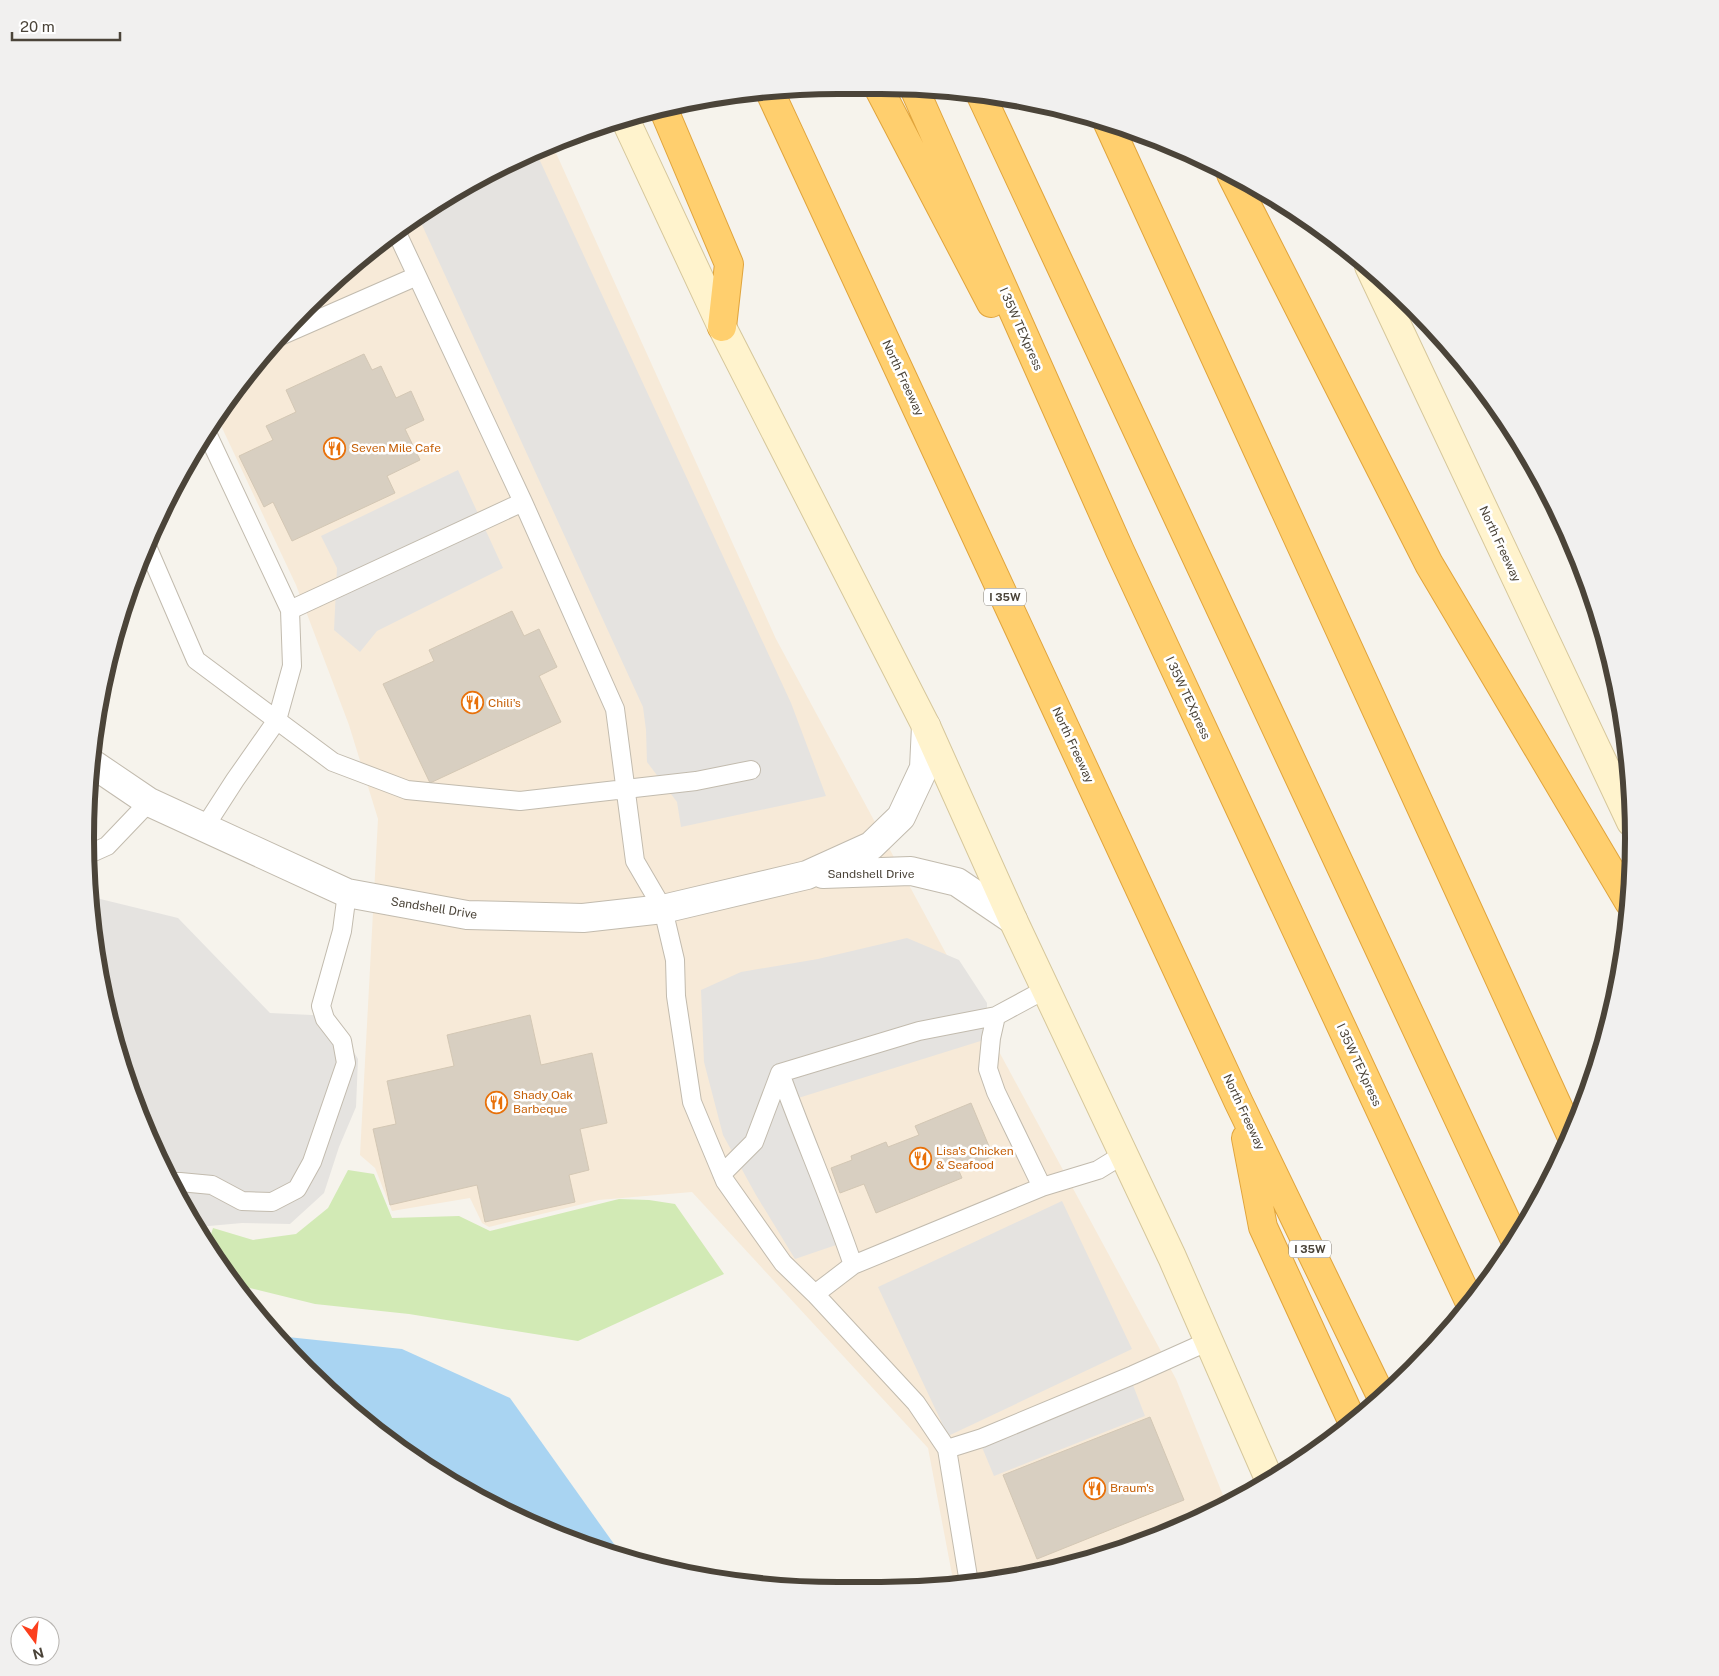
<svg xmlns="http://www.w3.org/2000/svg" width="1719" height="1676" viewBox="0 0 1719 1676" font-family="'Public Sans',sans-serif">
	<rect width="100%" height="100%" fill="#f6f3ec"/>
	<path fill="#f7ead8" d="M 551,142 L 776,639 L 1176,1379 L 1227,1505 L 1214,1513 L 1076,1565 L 954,1585 L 928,1448 L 692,1192 L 599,1200 L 489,1227 L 482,1223 L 470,1198 L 392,1211 L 375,1168 L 360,1155 L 378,819 L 349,725 L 296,585 L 216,415 L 305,306 L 419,212 Z"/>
	<path fill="#d2eab5" d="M 348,1170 L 374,1174 L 392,1218 L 459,1216 L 490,1231 L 619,1199 L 649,1200 L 675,1204 L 724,1274 L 578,1341 L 409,1314 L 315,1304 L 233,1284 L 208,1244 L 213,1228 L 253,1240 L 296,1234 L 328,1208 Z"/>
	<path fill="#e5e3e0" d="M 535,150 L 791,703 L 826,796 L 681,827 L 677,802 L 647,762 L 646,730 L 643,707 L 417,214 Z
		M 458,470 L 503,568 L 377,631 L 360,652 L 334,630 L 337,568 L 321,536 Z
		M 88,896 L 178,918 L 270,1013 L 332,1016 L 358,1059 L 356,1107 L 339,1147 L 324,1193 L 290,1224 L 242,1223 L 198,1227 L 163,1171 L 111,1033 Z
		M 907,938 L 959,960 L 987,1003 L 987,1039 L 795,1099 L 839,1244 L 795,1259 L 756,1195 L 723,1135 L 704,1062 L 701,990 L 741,972 L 818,959 Z
		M 1062,1201 L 1132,1349 L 948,1436 L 878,1287 Z
		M 1131,1380 L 1145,1416 L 994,1476 L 979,1440 Z"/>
	<path fill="#a9d4f2" d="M 278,1336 L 402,1349 L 510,1398 L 624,1558 L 596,1551 L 462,1490 L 342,1404 Z"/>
	<path fill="#d8cfc1" stroke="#d3c7b4" d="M 364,354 L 372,370 L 381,366 L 396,398 L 411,391 L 424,420 L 405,429 L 420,460 L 387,476 L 395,493 L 292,541 L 273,502 L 264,507 L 239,456 L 273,440 L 266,426 L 296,412 L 286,390 Z
		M 512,611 L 524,636 L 539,629 L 557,667 L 539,676 L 561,722 L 430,783 L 383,684 L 434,661 L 429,650 Z
		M 530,1015 L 541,1065 L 592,1053 L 607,1123 L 580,1129 L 589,1170 L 569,1175 L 575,1202 L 485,1222 L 477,1185 L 390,1205 L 373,1129 L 396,1124 L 387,1081 L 454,1066 L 447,1035 Z
		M 971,1103 L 993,1156 L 959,1171 L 962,1178 L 876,1213 L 864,1184 L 840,1193 L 831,1168 L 852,1160 L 851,1156 L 886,1142 L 888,1147 L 919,1135 L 915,1126 Z
		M 1150,1417 L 1184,1500 L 1037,1559 L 1003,1475 Z"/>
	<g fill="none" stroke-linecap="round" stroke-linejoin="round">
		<defs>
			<path id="service" d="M 396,231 L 523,502 L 615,709 L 635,861 L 663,909 L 675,960 L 676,996 L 692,1102 L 725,1181 L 783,1263 L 815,1294 L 916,1403 L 947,1449 L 969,1583
				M 280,336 L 417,276
				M 146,544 L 196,660 L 333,762 L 407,790 L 520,801 L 696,781 L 751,770
				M 290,610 L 523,502
				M 204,828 L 235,780 L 277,720 L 292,666 L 290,610 L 206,431
				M 87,855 L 107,846 L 149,802
				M 996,1016 L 991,1038 L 988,1069 L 996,1092 L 1042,1187
				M 780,1073 C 803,1137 831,1200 853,1265
				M 722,1174 L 754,1142 L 780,1073 L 919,1031 L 996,1016 L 1046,989
				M 170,1182 L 180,1182 L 212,1185 L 242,1201 L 272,1202 L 297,1189 L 312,1162 L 346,1063 L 342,1041 L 325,1019 L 321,1006 L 342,931 L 347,893
				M 815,1294 L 853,1265 L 1042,1187 L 1098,1170 L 1124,1154
				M 947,1449 L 982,1438 L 1133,1375 L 1209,1341"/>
			<path id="tertiary" d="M 90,762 L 149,802 L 347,893 L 467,915 L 583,918 L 663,909 L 807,875 L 871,846 L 901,817 L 924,768 L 926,726
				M 823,874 L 911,871 L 957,882 L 1013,920"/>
			<path id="secondary" d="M 625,119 L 722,327 L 926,726 L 1013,920 L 1172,1257 L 1269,1479
				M 1369,266 L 1631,822"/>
			<path id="motorway" d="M 878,87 L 991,303
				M 914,88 L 1120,551 L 1470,1303
				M 979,91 L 1515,1240
				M 770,92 L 1239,1103 L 1381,1396
				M 663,108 L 729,264 L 722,327
				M 1107,121 L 1570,1133
				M 1231,174 L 1429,564 L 1629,902
				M 1246,1138 L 1263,1227 L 1353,1423"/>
		</defs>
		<use href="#service" stroke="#c2bbae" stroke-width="20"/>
		<use href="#tertiary" stroke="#c2bbae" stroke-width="30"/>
		<use href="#secondary" stroke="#d6c79b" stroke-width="30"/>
		<use href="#motorway" stroke="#e0a43c" stroke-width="30"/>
		<use href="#service" stroke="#fff" stroke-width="18"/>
		<use href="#tertiary" stroke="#fff" stroke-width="28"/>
		<use href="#secondary" stroke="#fff3cd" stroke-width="28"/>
		<use href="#motorway" stroke="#ffcf6e" stroke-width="28"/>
	</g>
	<defs>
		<symbol id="restaurant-ring" viewBox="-11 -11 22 22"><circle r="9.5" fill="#fff" stroke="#e8710a" stroke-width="1.5"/><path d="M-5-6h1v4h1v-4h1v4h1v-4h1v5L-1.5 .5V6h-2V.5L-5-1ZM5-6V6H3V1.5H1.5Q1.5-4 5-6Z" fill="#e8710a"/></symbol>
	</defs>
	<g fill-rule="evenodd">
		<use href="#restaurant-ring" x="322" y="436" width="25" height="25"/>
		<use href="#restaurant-ring" x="460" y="690" width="25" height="25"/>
		<use href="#restaurant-ring" x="484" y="1090" width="25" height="25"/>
		<use href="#restaurant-ring" x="908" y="1146" width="25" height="25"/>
		<use href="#restaurant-ring" x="1082" y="1476" width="25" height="25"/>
	</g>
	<g text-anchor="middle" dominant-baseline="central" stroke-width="5" stroke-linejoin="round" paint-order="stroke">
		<g fill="#fff" stroke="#817c74" stroke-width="1">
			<rect x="984" y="588.5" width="42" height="17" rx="4"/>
			<rect x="1289" y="1240.5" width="42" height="17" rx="4"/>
		</g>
		<g font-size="11" font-weight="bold" fill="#4b4439">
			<text x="1005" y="597">I 35W</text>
			<text x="1310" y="1249">I 35W</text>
		</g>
		<g font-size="12" fill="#4b4439" stroke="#fff">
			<text transform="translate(1021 329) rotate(66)">I 35W TEXpress</text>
			<text transform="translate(903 378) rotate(65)">North Freeway</text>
			<text transform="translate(1500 544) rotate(65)">North Freeway</text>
			<text transform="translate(1188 698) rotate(65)">I 35W TEXpress</text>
			<text transform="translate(1073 745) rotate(65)">North Freeway</text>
			<text x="871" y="874">Sandshell Drive</text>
			<text transform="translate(434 908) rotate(9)">Sandshell Drive</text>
			<text transform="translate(1359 1065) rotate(65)">I 35W TEXpress</text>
			<text transform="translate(1244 1112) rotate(65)">North Freeway</text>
		</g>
		<g font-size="12" fill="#c56008" stroke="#fff" text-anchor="start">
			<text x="351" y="448">Seven Mile Cafe</text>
			<text x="488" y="703">Chili's</text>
			<text x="513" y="1095">Shady Oak<tspan x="513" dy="14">Barbeque</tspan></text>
			<text x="936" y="1151">Lisa's Chicken<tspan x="936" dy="14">&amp; Seafood</tspan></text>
			<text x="1110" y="1488">Braum's</text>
		</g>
	</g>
	<path d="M0 0H1719V1676H0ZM838 94H881A744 744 0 0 1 1625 838V838A744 744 0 0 1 881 1582H838A744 744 0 0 1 94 838V838A744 744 0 0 1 838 94Z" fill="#f1f0ef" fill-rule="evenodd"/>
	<path fill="none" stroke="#4b4439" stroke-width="6" d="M838 94H881A744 744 0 0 1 1625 838V838A744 744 0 0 1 881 1582H838A744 744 0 0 1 94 838V838A744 744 0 0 1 838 94Z"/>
	<g transform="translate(35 1641) rotate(165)"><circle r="24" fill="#ffffff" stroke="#b7b4b0"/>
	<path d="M0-4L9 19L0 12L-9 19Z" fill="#fc3f1d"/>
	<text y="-8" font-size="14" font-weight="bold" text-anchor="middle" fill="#4b4439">N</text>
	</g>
	<path d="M12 32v8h108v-8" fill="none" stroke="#4b4439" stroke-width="2.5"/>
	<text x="20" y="32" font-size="15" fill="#4b4439" stroke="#ffffff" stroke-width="4" paint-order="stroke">20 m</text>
</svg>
